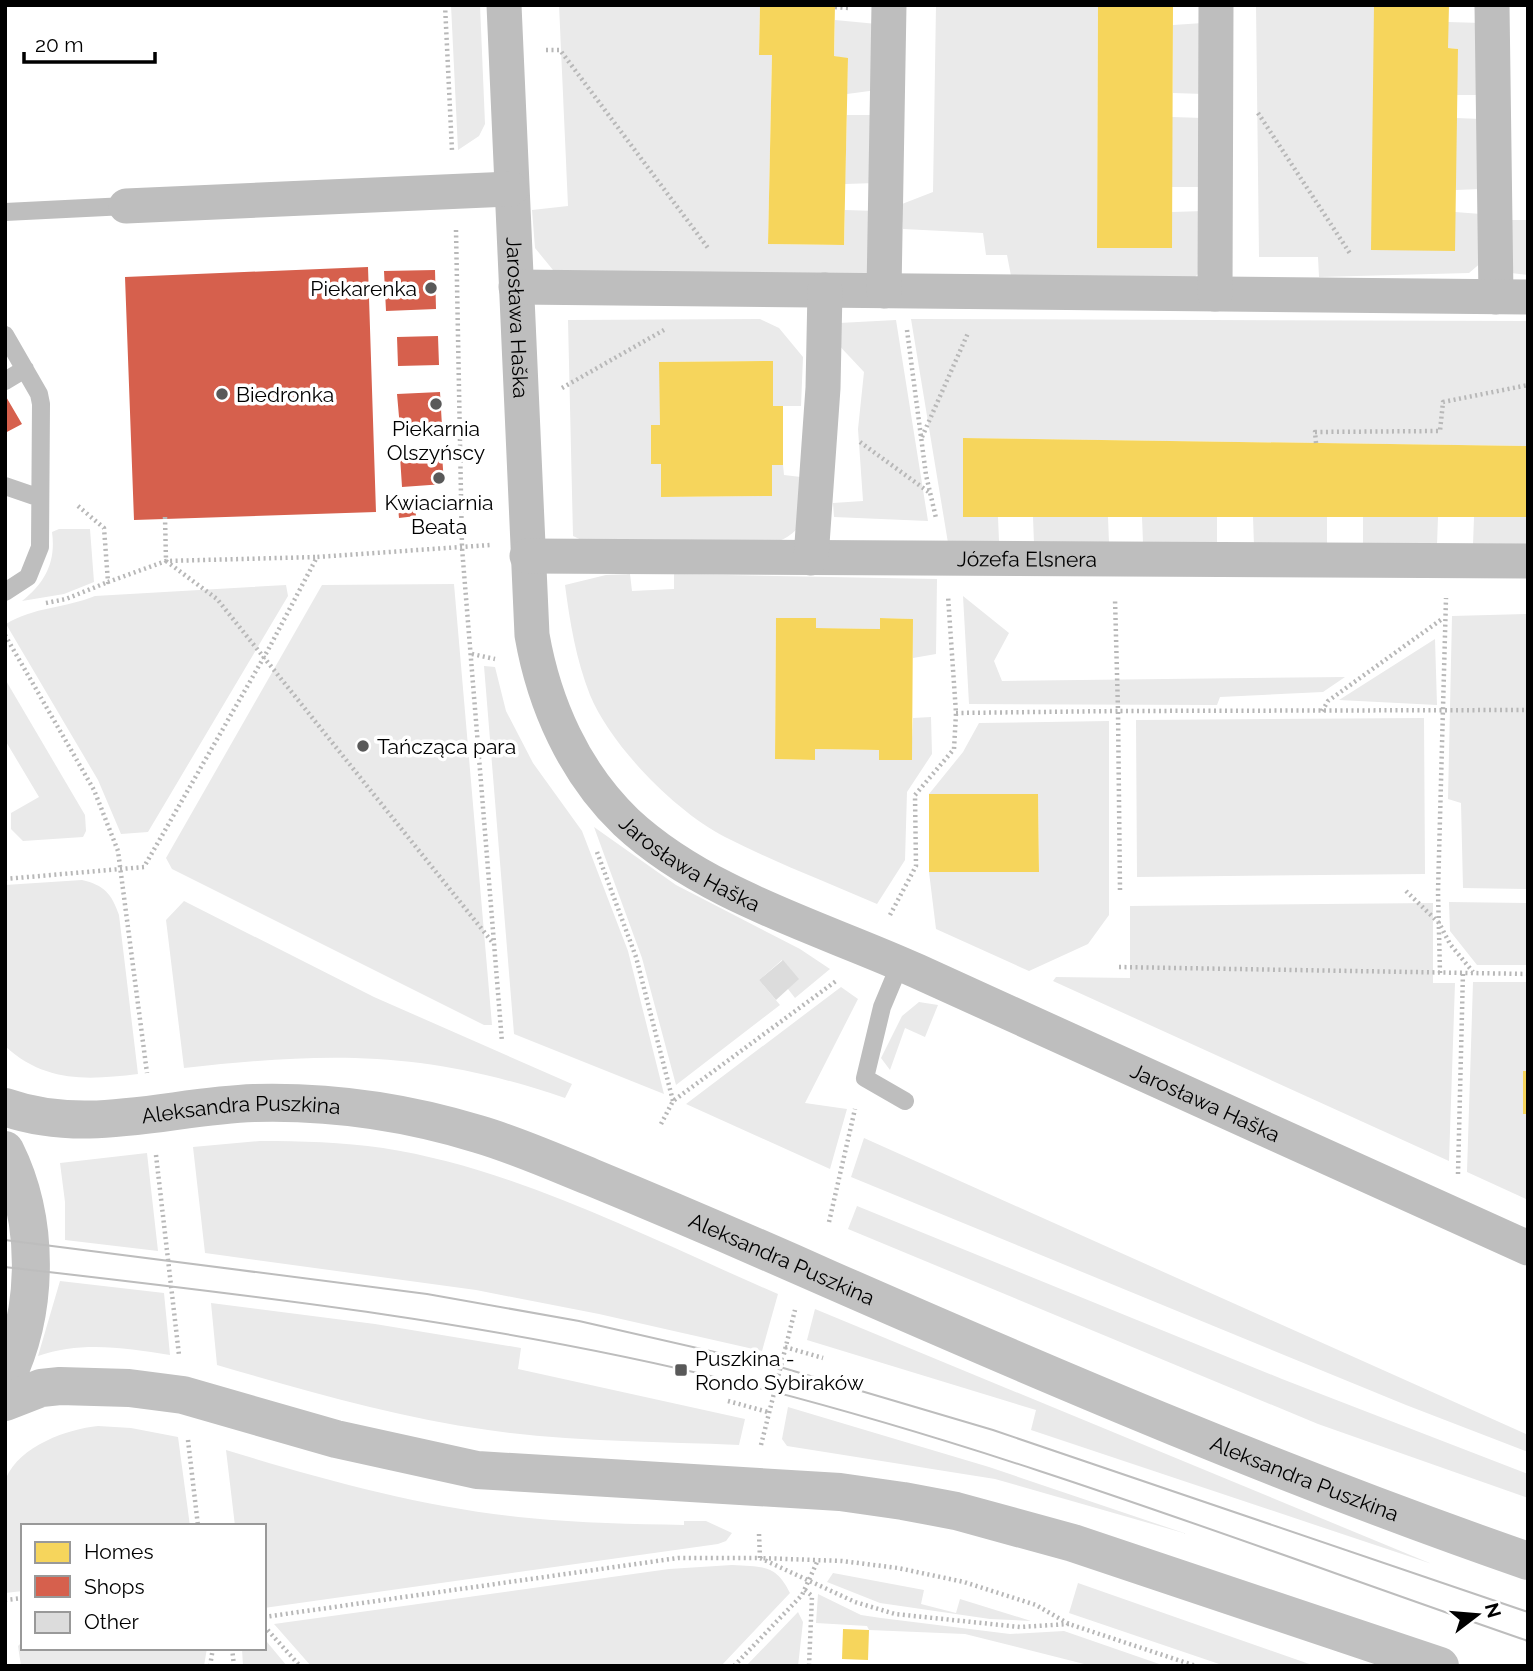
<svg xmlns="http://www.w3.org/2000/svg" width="1533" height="1671" viewBox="0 0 1533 1671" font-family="Raleway,sans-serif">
	<rect width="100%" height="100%" fill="#fff"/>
	<path fill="#eaeaea" d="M 451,5 L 480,5 L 485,124 L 479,136 L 458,150 Z
		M 559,5 L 760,5 L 759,55 L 772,55 L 768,244 L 844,245 L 845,210 L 877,211 L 876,268 L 860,278 L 582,275 L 553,270 L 535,248 L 532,210 L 568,206 Z
		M 936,5 L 1098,5 L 1097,248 L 1172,248 L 1172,212 L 1204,211 L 1204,268 L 1195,277 L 1011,276 L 1007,255 L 986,255 L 983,233 L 903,229 L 902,204 L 933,192 Z
		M 1256,5 L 1374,5 L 1455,251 L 1455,212 L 1481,214 L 1483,261 L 1469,273 L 1319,277 L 1318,257 L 1259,257 Z
		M 835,20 L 877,24 L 877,90 L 847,94 L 848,59 L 834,56 Z
		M 1448,22 L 1482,23 L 1482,95 L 1456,95 L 1458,49 L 1448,48 Z
		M 1203,23 L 1204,94 L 1173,93 L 1173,25 Z
		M 847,115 L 876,115 L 876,183 L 845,184 Z
		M 1172,117 L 1203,118 L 1204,187 L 1172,187 Z
		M 1456,118 L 1481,119 L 1481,189 L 1456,190 Z
		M 1510,220 L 1528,220 L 1528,275 L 1511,273 Z
		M 760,319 L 779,328 L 803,357 L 801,406 L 773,406 L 773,361 L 660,362 L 660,425 L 651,425 L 651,464 L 661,464 L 662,497 L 772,496 L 772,465 L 783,465 L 784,475 L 801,477 C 804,508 811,528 777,542 L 594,546 L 573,536 L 568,320 Z
		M 911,319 L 1527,321 L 1528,446 L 963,438 L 963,516 L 998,517 L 999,541 L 948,543 Z
		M 896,320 L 928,521 L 834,517 L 833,503 L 863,501 L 858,429 L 864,372 L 833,339 L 839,323 Z
		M 1033,517 L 1108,517 L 1109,543 L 1034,544 Z
		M 1142,517 L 1217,517 L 1217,544 L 1143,543 Z
		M 1253,517 L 1327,517 L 1327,544 L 1254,546 Z
		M 1363,517 L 1438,517 L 1437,545 L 1363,547 Z
		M 1474,517 L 1528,517 L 1528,545 L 1473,545 Z
		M 59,529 L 90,529 L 94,582 L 64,594 L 22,601 C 46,582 56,561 52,532 Z
		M 630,574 L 632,591 L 674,589 L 674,574 L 937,579 L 936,654 L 913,658 L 912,619 L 880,618 L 880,629 L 816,628 L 815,618 L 776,618 L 775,759 L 815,760 L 815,749 L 879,750 L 880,760 L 911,760 L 913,718 L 931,717 L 932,754 L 907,792 L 905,860 L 877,904 C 826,882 774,862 725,837 C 676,812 611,746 590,695 C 576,659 570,623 565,585 L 606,575 Z
		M 454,584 L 492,1025 L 484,1025 L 172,869 L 166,858 L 322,585 Z
		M 286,585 L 288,596 L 148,832 L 121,834 L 98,780 L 6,624 C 33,607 66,608 95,596 Z
		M 963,596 L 1009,633 L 994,661 L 1002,681 L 1345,677 L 1323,692 L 1220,697 L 1217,705 L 969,704 Z
		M 1528,614 L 1528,889 L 1463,888 L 1461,803 L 1448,799 L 1452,616 Z
		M 1435,639 L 1437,705 L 1339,700 Z
		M 484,666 L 495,667 L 506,711 L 533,763 L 582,831 L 628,951 L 664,1094 L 514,1034 Z
		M 5,679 L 85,815 L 86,831 L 83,837 L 23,841 L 11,829 L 11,813 L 39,797 L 5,740 Z
		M 1424,718 L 1425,874 L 1137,877 L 1136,720 Z
		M 1109,721 L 1109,915 L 1088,944 L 1029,971 L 936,929 L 929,872 L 1039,871 L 1038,794 L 929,794 L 963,752 L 979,723 Z
		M 594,827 L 676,885 L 800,949 L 830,969 L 795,998 L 788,989 L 782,960 L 759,980 L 780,1005 L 676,1085 L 642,958 Z
		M 82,880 C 104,885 112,894 119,915 L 138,1074 C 88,1080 45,1083 5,1046 L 5,885 Z
		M 184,901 L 374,997 L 572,1084 L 565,1098 C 424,1050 329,1052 184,1068 L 166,920 Z
		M 1449,902 L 1528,903 L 1528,965 L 1477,965 L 1450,931 Z
		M 1433,903 L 1433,983 L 1455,983 L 1449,1161 L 1053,981 L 1056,977 L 1130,978 L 1130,906 Z
		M 1473,982 L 1528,982 L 1528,1071 L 1523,1071 L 1523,1114 L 1528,1114 L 1528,1200 L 1467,1172 Z
		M 841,987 L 858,999 L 805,1103 L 847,1109 L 830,1169 L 686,1104 Z
		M 919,1002 L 938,1005 L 925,1037 L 905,1028 L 890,1070 L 881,1058 L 902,1016 Z
		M 864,1138 L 1528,1435 L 1528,1452 L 1406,1405 L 851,1177 Z
		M 260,1141 C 301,1141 342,1142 383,1148 C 519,1169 652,1240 778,1294 L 762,1351 L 599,1314 L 476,1290 L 205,1253 L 193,1147 Z
		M 147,1153 L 158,1251 L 65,1240 L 65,1202 L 60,1163 Z
		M 857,1206 L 1282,1379 L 1528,1474 L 1528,1498 L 1318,1424 L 848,1229 Z
		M 60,1281 L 164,1293 L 170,1355 C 125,1348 82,1341 38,1356 Z
		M 211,1303 L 375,1324 L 521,1348 L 518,1369 L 745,1419 L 739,1445 C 656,1441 570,1442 488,1430 C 395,1417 307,1391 217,1365 Z
		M 815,1309 L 1432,1564 L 1031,1430 L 1036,1410 L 807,1340 Z
		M 788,1407 L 989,1467 L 1187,1534 L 995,1479 L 787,1446 L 782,1439 Z
		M 98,1426 L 131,1428 L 178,1437 L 190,1526 L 23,1526 L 23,1591 L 5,1593 C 5,1573 1,1492 6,1478 C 20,1446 67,1429 98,1426 Z
		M 226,1450 C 325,1480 425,1508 529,1518 C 580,1523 633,1524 684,1525 L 684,1521 L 706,1521 L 732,1533 L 726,1541 L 718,1544 L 264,1608 L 264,1526 L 235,1526 Z
		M 732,1565 C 763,1567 776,1564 790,1593 L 721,1666 L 311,1666 L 274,1624 L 669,1569 Z
		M 833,1573 L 924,1590 L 921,1604 L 956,1613 L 960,1599 L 1031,1621 L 990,1619 L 880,1603 L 827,1582 Z
		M 1078,1583 L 1315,1666 L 1225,1666 L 1069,1613 Z
		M 818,1594 L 861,1615 L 881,1618 L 1010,1634 L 1064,1631 L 1165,1666 L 1092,1666 L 965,1634 L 869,1630 L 867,1626 L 816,1623 Z
		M 798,1612 L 803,1622 L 798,1666 L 746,1666 Z
		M 23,1641 L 23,1648 L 207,1648 L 204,1666 L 21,1666 L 18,1646 Z
		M 267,1642 L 287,1666 L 243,1666 L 242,1649 L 264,1648 Z"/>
	<path fill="#f6d55c" d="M 760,5 L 835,5 L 834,56 L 848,58 L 844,245 L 768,244 L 772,55 L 759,55 Z
		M 1098,5 L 1173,5 L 1172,248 L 1097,248 Z
		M 1374,5 L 1449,5 L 1448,48 L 1458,49 L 1455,251 L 1371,250 Z
		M 773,361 L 773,406 L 783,406 L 783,465 L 772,465 L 772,496 L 661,497 L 661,464 L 651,464 L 651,425 L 660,425 L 659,362 Z
		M 963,438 L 1528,446 L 1528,517 L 963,517 Z
		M 776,618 L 816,618 L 816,628 L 880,629 L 880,618 L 913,619 L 912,760 L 879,760 L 879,750 L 815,749 L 815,760 L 775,759 Z
		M 929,794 L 1038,794 L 1039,872 L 929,872 Z
		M 1523,1071 L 1528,1071 L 1528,1114 L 1523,1114 Z
		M 843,1629 L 869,1630 L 868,1660 L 842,1659 Z"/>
	<path fill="#d6604d" d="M 368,267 L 376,512 L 134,520 L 125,277 Z
		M 435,270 L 436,309 L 386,311 L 384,271 Z
		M 438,336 L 439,365 L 398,366 L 397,337 Z
		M 440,392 L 442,426 L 400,428 L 397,394 Z
		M 5,395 L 22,424 L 5,433 Z
		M 442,454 L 444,484 L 402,487 L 400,456 Z
		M 414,497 L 416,516 L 399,518 L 397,498 Z"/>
	<path fill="#dcdcdc" d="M 783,960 L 799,979 L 776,1000 L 759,980 Z"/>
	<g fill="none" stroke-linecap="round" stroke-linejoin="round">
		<path stroke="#b8b8b8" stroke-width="4.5" stroke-dasharray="2 3.5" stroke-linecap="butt" d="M 445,5 L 452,151
			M 835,7 L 849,8
			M 546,50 L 560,50 L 708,248
			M 1258,113 L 1351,255
			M 456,230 L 462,548 L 502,1042
			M 907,330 L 926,475 L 936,518
			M 562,388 L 664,330
			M 922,437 L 968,333
			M 860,442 L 930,493
			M 1316,443 L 1315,432 L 1440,431 L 1443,402 L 1528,385
			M 78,506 L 104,528 L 108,582 L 166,561 L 317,557
			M 165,517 L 166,561 L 217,599 L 493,943
			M 46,603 L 66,599 L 108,582
			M 5,635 L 94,790 L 118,851 L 147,1073
			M 472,654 L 495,659
			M 1322,711 L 1328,701 L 1442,619
			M 956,713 L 1118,711 L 1115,599
			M 597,852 L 636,957 L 673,1101
			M 5,879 L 144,867 L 268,650 L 317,557 L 490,545
			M 1120,890 L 1118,711 L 1528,710
			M 1406,891 L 1439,923 L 1450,944 L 1473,972
			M 890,915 L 916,866 L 915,795 L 954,749 L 956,713 L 948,596
			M 1119,967 L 1528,974
			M 1440,973 L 1438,892 L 1446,598
			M 661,1124 L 673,1101 L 836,981
			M 156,1155 L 179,1355
			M 1458,1174 L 1463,972
			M 829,1222 L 855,1109
			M 785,1347 L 823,1358
			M 728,1401 L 768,1412
			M 188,1440 L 198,1526
			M 761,1445 L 795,1310
			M 759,1534 L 760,1558 L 842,1561 L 898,1568 L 964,1582 L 1036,1605 L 1069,1624 L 1196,1666
			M 805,1590 L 812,1596 L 809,1666
			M 5,1600 L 23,1598
			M 264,1617 L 678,1558 L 760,1558 L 855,1602 L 895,1614 L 1020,1627 L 1069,1624
			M 264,1626 L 300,1666
			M 232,1648 L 234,1666
			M 210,1666 L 213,1648
			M 734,1666 L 802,1595 L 818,1560"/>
		<path stroke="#bebebe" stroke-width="18" d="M 5,212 L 126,206
			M 5,335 L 39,394 L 41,404 L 40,547 L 28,577 L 5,592
			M 5,381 L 25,369
			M 5,486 L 40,498
			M 900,964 L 882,1007 L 865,1078 L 905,1101"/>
		<g stroke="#bebebe" stroke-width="35">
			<path id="s1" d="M 504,5 L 532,635 C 544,704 574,772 626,822 C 704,895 822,928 917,971 C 1121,1064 1324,1156 1528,1248"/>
			<path d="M 1492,5 L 1496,297"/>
			<path d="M 126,206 L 511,189"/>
			<path d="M 516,287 L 1528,297"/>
			<path d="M 884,291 L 889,5"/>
			<path d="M 1215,294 L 1216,5"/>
			<path id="s2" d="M 527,556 L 1528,561"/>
			<path d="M 811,558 L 823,388 L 825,290"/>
		</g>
		<g stroke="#c1c1c1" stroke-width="38">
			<path id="s3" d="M 5,1107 C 87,1136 170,1106 254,1103 C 328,1101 406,1112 478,1134 C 516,1145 554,1162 591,1177 C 671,1210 750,1244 829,1279 C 1059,1380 1291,1479 1528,1561"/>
			<path d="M 5,1150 C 40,1220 39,1311 5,1381"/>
			<path d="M 5,1402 L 41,1388 L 60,1386 L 129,1388 L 183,1395 L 336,1439 L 477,1470 L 840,1492 L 903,1501 L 956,1511 L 1073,1543 L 1440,1666"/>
		</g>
		<path stroke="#bdbdbd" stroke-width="2" d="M 5,1240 L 427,1294 L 579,1321 L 780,1367 L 993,1430 L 1528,1612
			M 5,1267 C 249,1295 492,1322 731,1381 C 1002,1448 1264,1550 1528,1641"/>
	</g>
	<g fill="#595959" stroke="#fff" stroke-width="2.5">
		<circle cx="431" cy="288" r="7"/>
		<circle cx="222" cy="394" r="7"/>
		<circle cx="436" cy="404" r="7"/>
		<circle cx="439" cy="478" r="7"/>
		<circle cx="363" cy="746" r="7"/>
		<rect x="674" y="1363" width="14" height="14" rx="3.5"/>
	</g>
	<g text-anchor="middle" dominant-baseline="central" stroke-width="7" stroke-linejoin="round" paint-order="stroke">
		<g font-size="21" fill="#000" stroke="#fff" text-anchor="start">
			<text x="417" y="288" text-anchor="end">Piekarenka</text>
			<text x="236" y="394">Biedronka</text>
			<text x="436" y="428" text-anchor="middle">Piekarnia<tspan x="436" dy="24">Olszyńscy</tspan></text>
			<text x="439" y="502" text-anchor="middle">Kwiaciarnia<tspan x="439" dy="24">Beata</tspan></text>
			<text x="377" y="746">Tańcząca para</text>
			<text x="695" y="1358">Puszkina -<tspan x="695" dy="24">Rondo Sybiraków</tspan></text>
		</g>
		<g font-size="21" fill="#000" stroke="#fff">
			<text stroke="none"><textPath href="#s1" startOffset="313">Jarosława Haška</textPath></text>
			<text stroke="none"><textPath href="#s2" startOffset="500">Józefa Elsnera</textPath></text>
			<text stroke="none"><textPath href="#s1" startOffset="920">Jarosława Haška</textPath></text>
			<text stroke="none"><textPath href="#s1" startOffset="1489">Jarosława Haška</textPath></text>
			<text stroke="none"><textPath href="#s3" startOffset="238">Aleksandra Puszkina</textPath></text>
			<text stroke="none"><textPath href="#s3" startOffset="807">Aleksandra Puszkina</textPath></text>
			<text stroke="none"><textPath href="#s3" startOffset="1374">Aleksandra Puszkina</textPath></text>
		</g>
	</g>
	<rect width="1533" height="1671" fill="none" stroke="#000000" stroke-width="14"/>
	<rect x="21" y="1524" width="245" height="126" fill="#ffffff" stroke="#999999" stroke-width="2"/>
	<rect x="35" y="1542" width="35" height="21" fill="#f6d55c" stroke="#999999" stroke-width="2"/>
	<text x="84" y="1559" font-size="21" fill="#000000">Homes</text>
	<rect x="35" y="1576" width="35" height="21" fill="#d6604d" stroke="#999999" stroke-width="2"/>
	<text x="84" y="1594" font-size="21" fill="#000000">Shops</text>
	<rect x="35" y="1612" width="35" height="21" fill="#dcdcdc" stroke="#999999" stroke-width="2"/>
	<text x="84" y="1629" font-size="21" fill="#000000">Other</text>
	<g transform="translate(1477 1615) rotate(74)" stroke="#ffffff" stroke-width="5" paint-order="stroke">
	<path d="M0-5L12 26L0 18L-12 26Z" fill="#000000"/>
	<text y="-10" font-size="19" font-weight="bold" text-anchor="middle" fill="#000000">N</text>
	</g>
	<path d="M24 52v10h131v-10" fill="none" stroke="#000000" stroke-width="3.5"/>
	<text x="35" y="52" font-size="21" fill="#000000" stroke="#ffffff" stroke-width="5" paint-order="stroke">20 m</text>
</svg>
